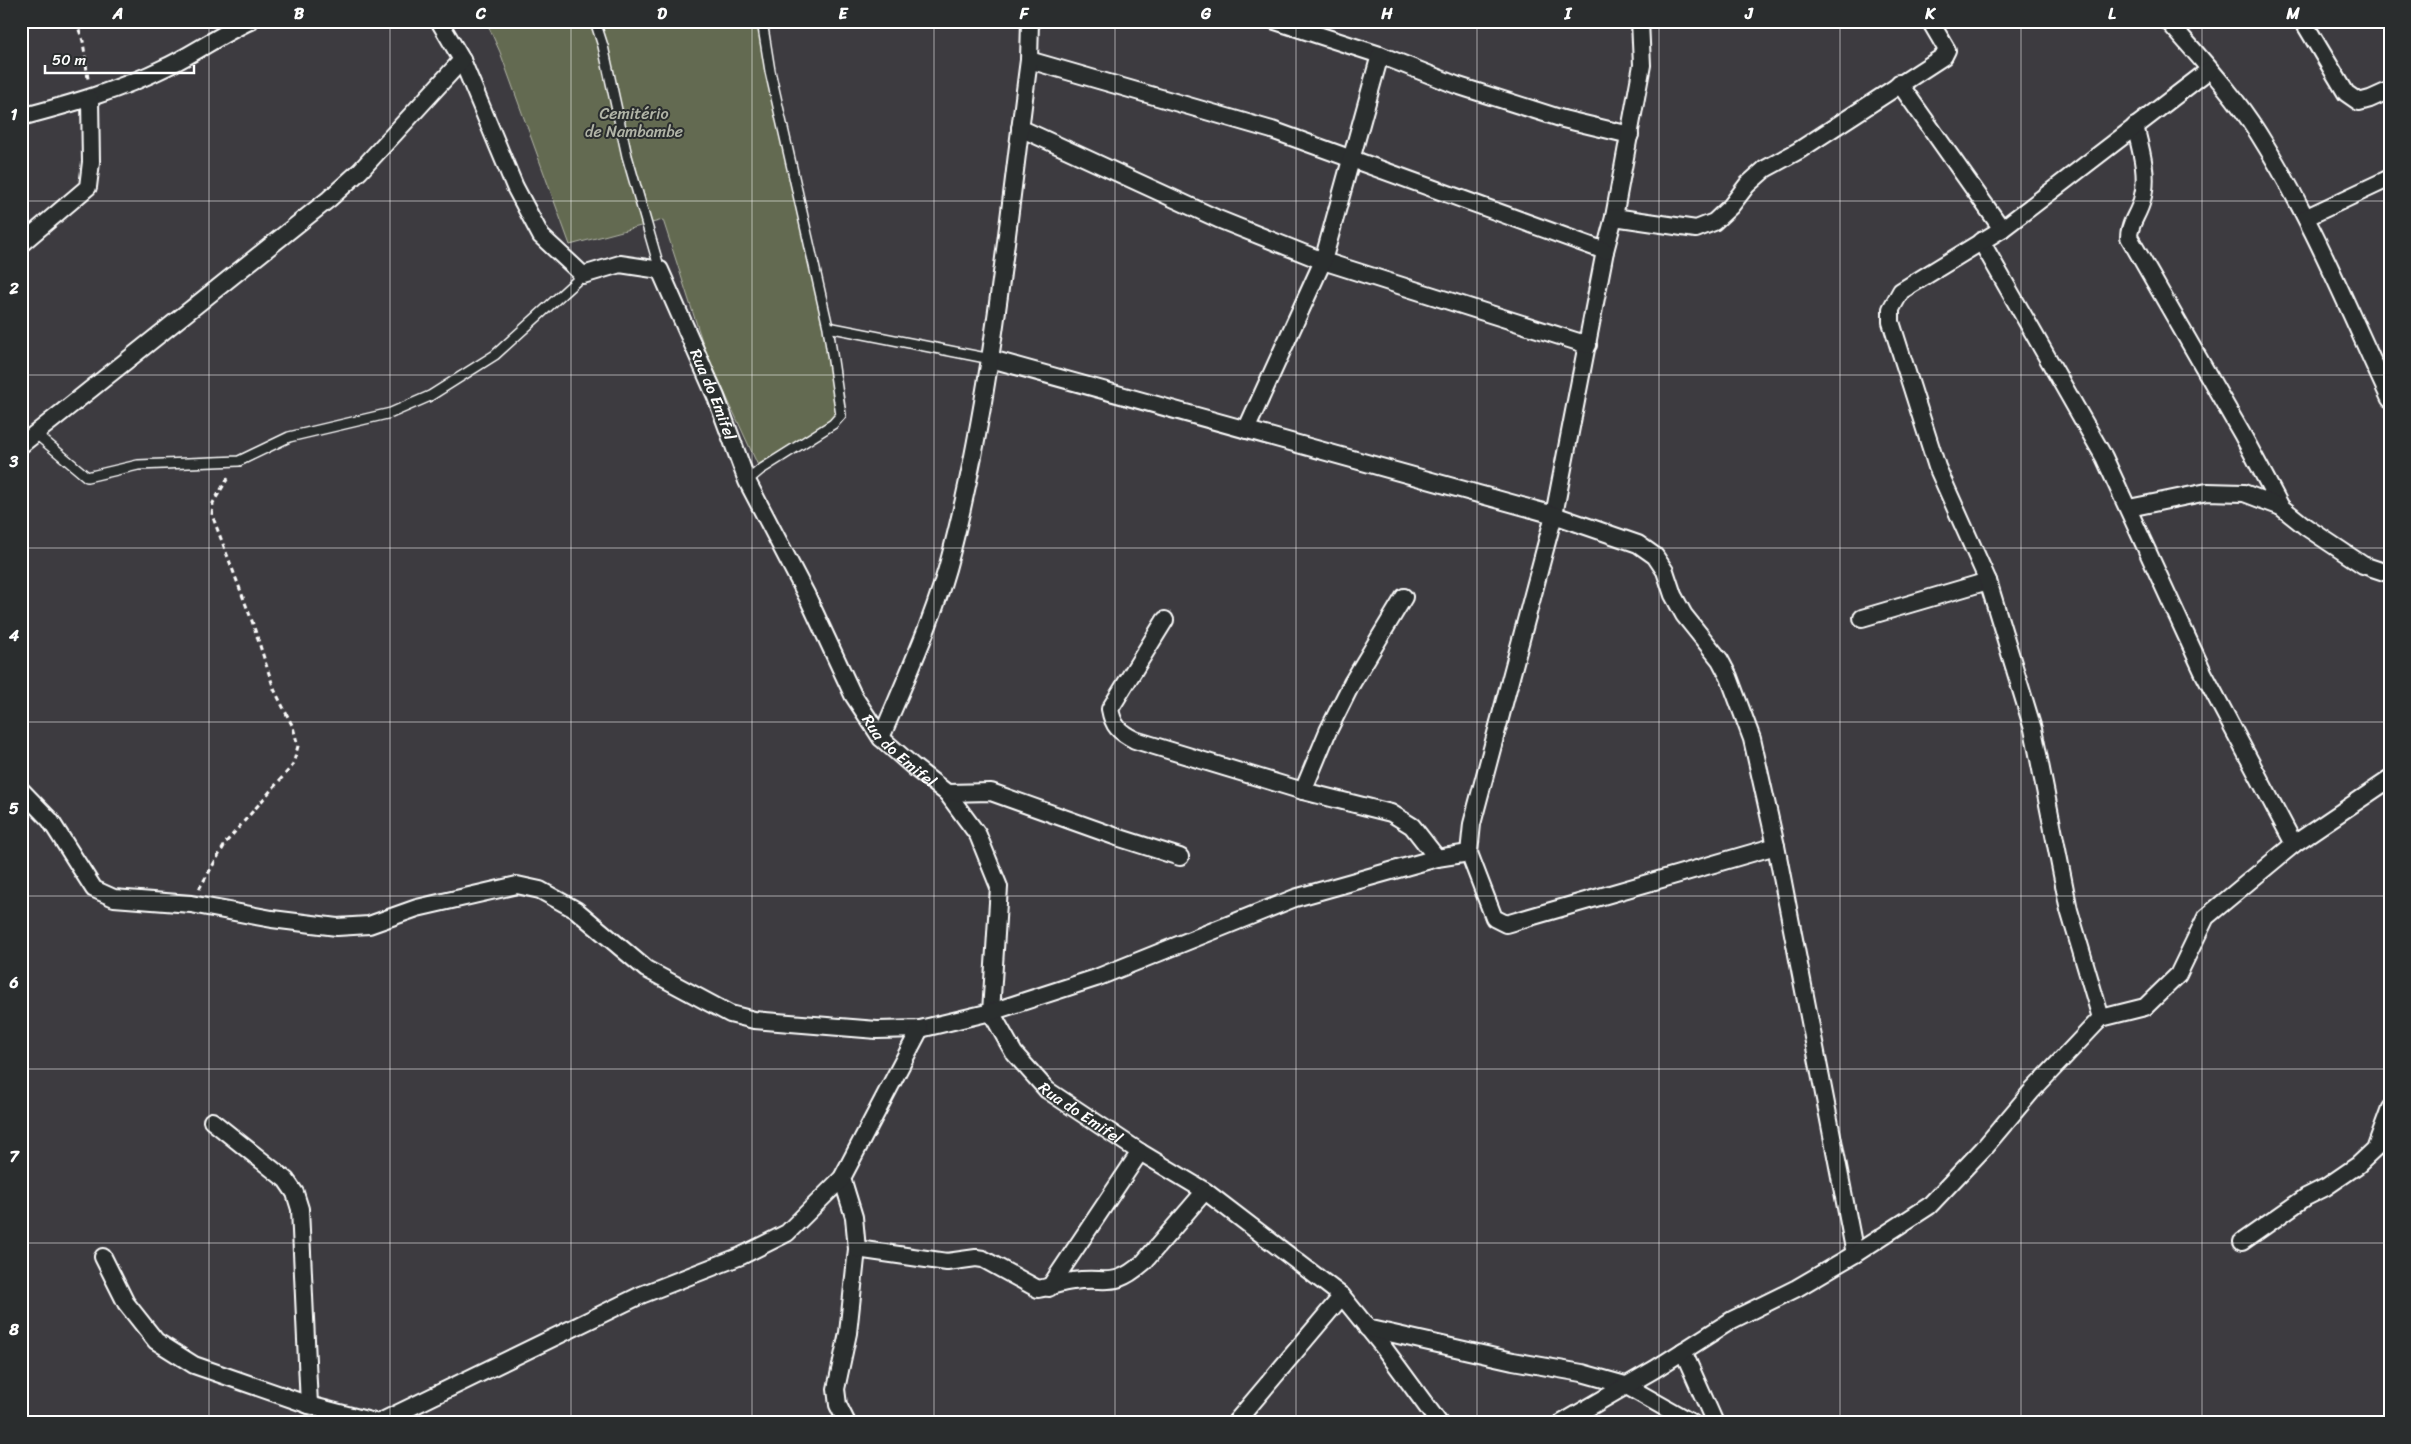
<svg xmlns="http://www.w3.org/2000/svg" width="2411" height="1444" viewBox="0 0 2411 1444" font-family="Sriracha,sans-serif">
	<rect width="100%" height="100%" fill="#3d3b40"/>
	<filter id="ink" filterUnits="userSpaceOnUse"><feTurbulence type="fractalNoise" baseFrequency=".02" numOctaves="2"/><feDisplacementMap in="SourceGraphic" scale="10" xChannelSelector="R" yChannelSelector="G"/><feConvolveMatrix kernelMatrix="1 2 1 2 8 2 1 2 1" color-interpolation-filters="sRGB"/></filter>
	<g filter="url(#ink)">
		<path fill="#646b51" stroke="#b2b5a8" d="M 486,21 L 762,21 L 841,415 L 760,470 L 705,350 L 663,220 L 570,245 L 500,52 Z"/>
		<g fill="none" stroke-linecap="round" stroke-linejoin="round">
			<defs>
				<path id="service" d="M 595,21 L 603,46 L 627,156 L 660,270
					M 828,327 L 991,359
					M 35,433 L 87,477 L 138,465 L 239,461 L 289,437 L 391,413 L 430,396 L 495,355 L 583,275
					M 747,481 L 760,470 L 833,424 L 841,415 L 828,327 L 770,71 L 762,21"/>
				<g id="minor">
					<path id="s1" d="M 439,21 L 462,60 L 515,187 L 541,236 L 583,275 L 620,264 L 660,270 L 716,397 L 747,481 L 807,596 L 853,695 L 881,738 L 915,768 L 947,793 L 978,835 L 999,887 L 991,1012 L 1014,1053 L 1047,1090 L 1140,1152 L 1205,1191 L 1342,1296 L 1384,1348 L 1439,1423"/>
					<path d="M 1275,21 L 1380,55 L 1456,85 L 1563,119 L 1630,135"/>
					<path d="M 1640,21 L 1642,65 L 1614,217 L 1605,251 L 1554,515 L 1472,824 L 1469,853 L 1494,918 L 1506,924 L 1776,846"/>
					<path d="M 2168,21 C 2199,57 2233,93 2258,133 C 2311,217 2348,309 2390,399"/>
					<path d="M 2303,21 L 2346,93 L 2359,102 L 2370,99 L 2390,90"/>
					<path d="M 1029,60 L 1272,130 L 1605,251"/>
					<path d="M 1899,83 L 2002,229"/>
					<path d="M 21,117 C 71,104 120,90 166,67 C 195,53 221,34 250,21"/>
					<path d="M 2135,126 C 2141,150 2149,176 2142,200 C 2139,214 2129,223 2129,237 L 2242,434 L 2281,507"/>
					<path d="M 1020,128 L 1218,219 L 1323,261 L 1588,345"/>
					<path d="M 1614,217 L 1696,229 L 1714,222 L 1731,206 L 1747,185 L 1765,169 L 1798,151 L 1944,56 L 1947,50 L 1930,21"/>
					<path d="M 2307,217 L 2390,178"/>
					<path d="M 1981,241 L 2104,457 L 2204,674 L 2294,844"/>
					<path d="M 21,244 L 88,187 L 91,162 L 90,99"/>
					<path d="M 991,359 L 1554,515 L 1638,544 L 1655,556 L 1665,571 L 1673,595 L 1684,615 L 1720,660 L 1729,677 L 1752,739 L 1776,846 L 1855,1254"/>
					<path d="M 1246,430 L 1323,261 L 1380,55"/>
					<path d="M 21,445 L 329,199 L 360,171 L 462,60"/>
					<path d="M 2129,508 L 2207,492 L 2244,493 L 2281,507 L 2306,527 L 2363,565 L 2390,574"/>
					<path d="M 1862,618 L 1988,581"/>
					<path d="M 1165,620 L 1110,709 C 1113,726 1119,732 1135,740 L 1303,791 L 1391,813 L 1412,826 L 1437,858"/>
					<path d="M 881,738 C 907,676 936,615 952,550 C 993,390 1007,224 1029,60 L 1030,21"/>
					<path d="M 21,790 L 50,820 L 94,889 L 114,898 L 191,904 L 272,919 L 337,927 L 369,925 L 417,908 L 517,885 L 540,890 L 576,910 L 646,969 L 730,1014 L 754,1020 L 877,1030 L 920,1029 L 991,1012 L 1096,978 L 1295,898 L 1437,858 L 1469,853"/>
					<path d="M 1303,791 L 1328,731 L 1352,683 L 1404,597"/>
					<path d="M 947,793 L 991,792 L 1117,837 L 1180,857"/>
					<path d="M 2101,1018 L 2069,910 L 2033,729 L 1988,581 L 1937,467 L 1891,322 L 1891,309 L 1901,291 L 2002,229 L 2209,70"/>
					<path d="M 212,1121 L 286,1180 L 295,1193 L 300,1209 L 309,1405"/>
					<path d="M 842,1178 L 854,1217 L 857,1249 L 848,1333 L 836,1389 L 838,1405 L 847,1423"/>
					<path d="M 2242,1242 L 2306,1197 L 2326,1187 L 2358,1165 L 2375,1149 L 2390,1108"/>
					<path d="M 857,1249 L 947,1262 L 976,1258 L 983,1259 L 1038,1289 C 1050,1287 1061,1282 1073,1281 C 1107,1276 1112,1290 1144,1262 L 1205,1191"/>
					<path d="M 103,1257 L 126,1303 L 156,1341 L 194,1365 L 309,1405 L 378,1423"/>
					<path d="M 1049,1288 L 1140,1152"/>
					<path d="M 1367,1328 L 1513,1361 L 1582,1373 L 1625,1385 L 1692,1423"/>
					<path d="M 1683,1351 L 1715,1423"/>
					<path d="M 378,1423 L 641,1295 L 741,1256 L 787,1233 L 842,1178 L 920,1029"/>
					<path d="M 1235,1423 L 1342,1296"/>
					<path d="M 1562,1423 L 1655,1369 L 1732,1320 L 1797,1288 L 1855,1254 L 1929,1206 L 1983,1149 L 2031,1092 L 2101,1018 L 2145,1007 L 2178,975 L 2206,917 L 2294,844 L 2390,779"/>
				</g>
			</defs>
			<use href="#service" stroke="#fff" stroke-width="12"/>
			<use href="#minor" stroke="#fff" stroke-width="20"/>
			<path stroke="#fff" stroke-width="3" stroke-dasharray="5 4" stroke-linecap="butt" d="M 76,21 L 83,41 L 88,79
				M 199,889 L 227,841 L 293,765 L 298,746 L 293,727 L 274,689 L 252,621 L 212,515 L 213,503 L 229,476"/>
			<use href="#service" stroke="#2a2d2e" stroke-width="9"/>
			<use href="#minor" stroke="#2a2d2e" stroke-width="16"/>
		</g>
	</g>
	<path fill="none" stroke="#fff" stroke-width="1" stroke-opacity="0.55" d="M 209,21 L 209,1423M 390,21 L 390,1423M 571,21 L 571,1423M 752,21 L 752,1423M 934,21 L 934,1423M 1115,21 L 1115,1423M 1296,21 L 1296,1423M 1477,21 L 1477,1423M 1659,21 L 1659,1423M 1840,21 L 1840,1423M 2021,21 L 2021,1423M 2202,21 L 2202,1423M 21,201 L 2390,201M 21,375 L 2390,375M 21,548 L 2390,548M 21,722 L 2390,722M 21,896 L 2390,896M 21,1069 L 2390,1069M 21,1243 L 2390,1243"/>
	<g text-anchor="middle" dominant-baseline="central" stroke-width="4" stroke-linejoin="round" paint-order="stroke">
		<g font-size="16" fill="#b2b5a8" stroke="#2a2d2e">
			<text x="634" y="113">Cemitério<tspan x="634" dy="18">de Nambambe</tspan></text>
		</g>
		<g font-size="16" fill="#fff" stroke="#2a2d2e">
			<text stroke="none"><textPath href="#s1" startOffset="510">Rua do Emifel</textPath></text>
			<text stroke="none"><textPath href="#s1" startOffset="915">Rua do Emifel</textPath></text>
			<text stroke="none"><textPath href="#s1" startOffset="1350">Rua do Emifel</textPath></text>
		</g>
	</g>
	<rect width="2411" height="1444" fill="none" stroke="#2a2d2e" stroke-width="55"/>
	<path d="M45 65v8h149v-8" fill="none" stroke="#ffffff" stroke-width="2.5"/>
	<text x="52" y="65" font-size="15" fill="#ffffff" stroke="#2a2d2e" stroke-width="4" paint-order="stroke">50 m</text>
	<rect x="28" y="28" width="2356" height="1388" fill="none" stroke="#fff" stroke-width="2"/>
	<g font-size="16" text-anchor="middle" font-weight="bold" fill="#fff">
		<text x="118" y="19">A</text>
		<text x="299" y="19">B</text>
		<text x="481" y="19">C</text>
		<text x="662" y="19">D</text>
		<text x="843" y="19">E</text>
		<text x="1024" y="19">F</text>
		<text x="1206" y="19">G</text>
		<text x="1387" y="19">H</text>
		<text x="1568" y="19">I</text>
		<text x="1749" y="19">J</text>
		<text x="1930" y="19">K</text>
		<text x="2112" y="19">L</text>
		<text x="2293" y="19">M</text>
		<text x="14" y="120">1</text>
		<text x="14" y="294">2</text>
		<text x="14" y="467">3</text>
		<text x="14" y="641">4</text>
		<text x="14" y="814">5</text>
		<text x="14" y="988">6</text>
		<text x="14" y="1162">7</text>
		<text x="14" y="1335">8</text>
	</g>
</svg>
